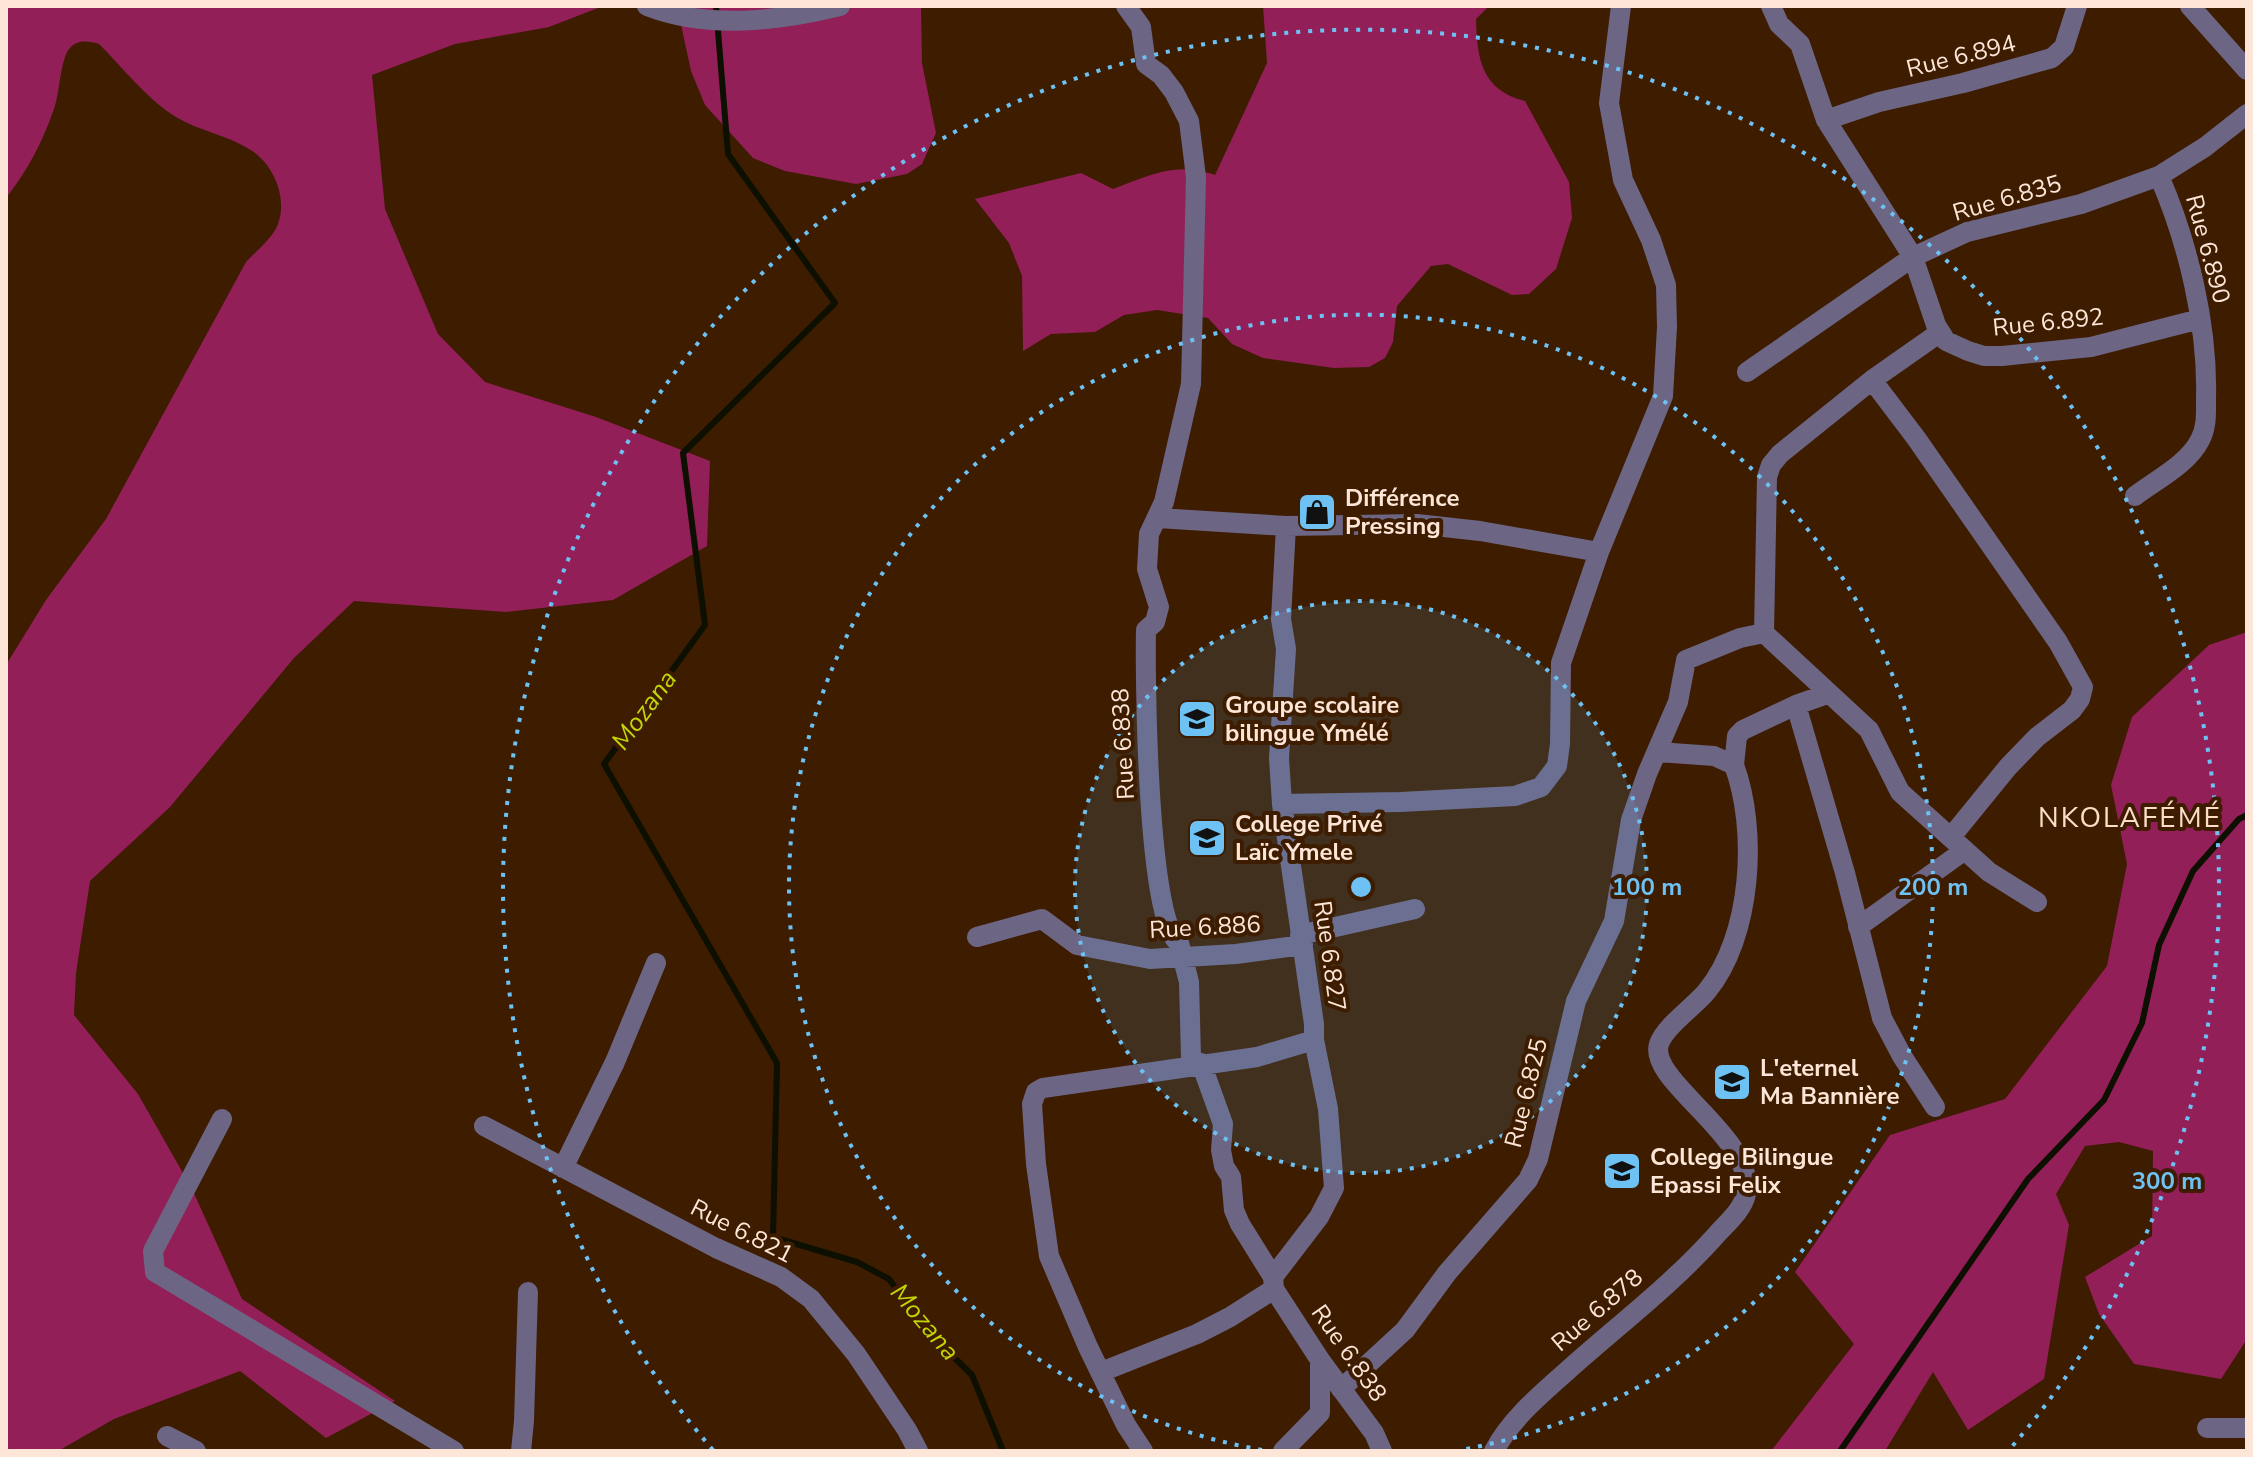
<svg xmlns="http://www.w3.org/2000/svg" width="2253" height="1457" viewBox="0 0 2253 1457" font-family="'Nunito Sans',sans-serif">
	<rect width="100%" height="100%" fill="#3d1c00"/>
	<path fill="#931f58" d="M 6,6 L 597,6 L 598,8 L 549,27 L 455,44 L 372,75 L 385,209 L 438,334 L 485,382 L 596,417 L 710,461 L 707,546 L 613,600 L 506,612 L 354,601 L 294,658 L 170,807 L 90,881 L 76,973 L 74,1015 L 138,1094 L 192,1189 L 242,1299 L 395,1401 L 326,1438 L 240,1371 L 114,1419 L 58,1451 L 6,1451 L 6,665 L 46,600 L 106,519 L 246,262 C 256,251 273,238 278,224 C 288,197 273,163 249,149 C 227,135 199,131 176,117 C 147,99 123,68 99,44 C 90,41 77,39 70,48 C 60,59 60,93 54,109 C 42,143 28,170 6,198 Z
		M 677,6 L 921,6 L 922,63 L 936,133 L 922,164 L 907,174 L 856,184 L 785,171 L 753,158 L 705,105 L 691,71 Z
		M 1263,6 L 1489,6 L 1476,19 C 1477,58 1481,90 1525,101 L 1569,182 L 1572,218 L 1556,269 L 1529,294 L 1512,295 L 1448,264 L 1431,266 L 1397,306 L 1393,342 L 1385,358 L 1369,367 L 1334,368 L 1263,358 L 1232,344 L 1208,318 L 1157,310 L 1124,315 L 1095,332 L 1051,334 L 1023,351 L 1022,276 L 1009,243 L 975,199 L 1081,173 L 1113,189 C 1150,175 1176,161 1215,175 L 1267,63 Z
		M 2247,632 L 2247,1339 L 2221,1379 L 2134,1364 L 2099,1314 L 2085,1277 L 2152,1236 L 2153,1151 L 2119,1142 L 2085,1146 L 2056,1194 L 2069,1225 L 2044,1379 L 1968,1430 L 1933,1372 L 1885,1451 L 1771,1451 L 1854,1344 L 1795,1272 L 1890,1135 L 2005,1099 L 2107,966 L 2127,864 L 2111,785 L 2132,717 L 2209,645 Z"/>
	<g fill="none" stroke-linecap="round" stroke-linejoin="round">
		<path stroke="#0d0f01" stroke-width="6" d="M 716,6 L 728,154 L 835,303 L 683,453 L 705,625 L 604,764 L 777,1063 L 773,1237 L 857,1262 L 889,1279 L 927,1331 L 972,1375 L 1003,1451
			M 1840,1451 L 2028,1179 L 2104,1100 L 2142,1023 L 2159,945 L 2193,871 L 2239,819 L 2247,815"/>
		<path stroke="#6c6584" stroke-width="20" d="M 647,6 C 708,30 778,21 840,6
			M 1126,6 L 1141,27 L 1146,64 L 1161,75 L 1174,92 L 1189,121 L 1196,177 L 1191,384 L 1164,502 L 1149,534 L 1147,569 L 1159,607 L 1155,622 L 1146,630 C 1145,675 1147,923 1179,943 L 1189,982 L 1191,1057 L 1196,1062 L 1201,1063 L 1223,1124 L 1221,1150 L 1224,1166 L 1231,1177 L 1234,1210 L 1240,1224 L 1273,1277 L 1274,1289 L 1320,1360 L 1374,1433 L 1382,1451
			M 1771,6 L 1779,24 L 1800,44 L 1826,120 L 1913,257 L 1936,325 L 1946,341 L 1968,351 L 1984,356 L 2002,356 L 2091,347 L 2200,319
			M 2190,6 L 2247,70
			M 1826,120 L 1879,102 L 1963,83 L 2052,58 L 2064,47 L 2077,6
			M 1747,372 L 1913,257 L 1967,232 L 2081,204 L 2159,176 L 2205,147 L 2247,114
			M 1872,380 L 1916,438 L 2058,642 L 2083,687 L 2080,699 L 2072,710 L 2037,737 L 2008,767 L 1951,837
			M 2135,496 C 2156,480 2188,464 2200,440 C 2207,427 2206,413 2206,398 C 2208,326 2188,242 2159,176
			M 1158,518 L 1286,526 L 1417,524 L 1480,531 L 1599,552
			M 1764,633 L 1869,730 L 1900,792 L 1989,872 L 2037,902
			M 1796,705 L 1845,873 L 1882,1018 L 1902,1056 L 1935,1107
			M 1734,765 L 1737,736 L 1743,730 L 1796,705 L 1827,694
			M 1282,804 L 1400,802 L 1515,796 L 1541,787 L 1557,766 L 1560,744 L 1561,663 L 1599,552 L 1663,396 L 1667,327 L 1666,285 L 1651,240 L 1623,180 L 1609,103 L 1621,6
			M 1858,927 L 1965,850
			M 1300,935 L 1415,909
			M 977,937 L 1042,919 L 1077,945 L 1150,959 L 1236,954 L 1303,945
			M 222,1119 L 153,1251 L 155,1272 L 454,1451
			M 484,1126 L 716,1248 L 781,1277 L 811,1299 L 856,1354 L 907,1430 L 918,1451
			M 563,1168 L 615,1062 L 656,963
			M 1273,1277 L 1319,1217 L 1334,1188 L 1328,1109 L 1314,1040 L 1314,1024 L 1282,804 L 1279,758 L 1286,649 L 1281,619 L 1286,526
			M 1101,1372 L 1197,1334 L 1230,1317 L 1274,1289
			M 1341,1389 L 1405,1330 L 1447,1273 L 1528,1180 L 1538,1159 L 1576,1001 L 1614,921 L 1631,820 L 1647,774 L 1678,702 L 1686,660 L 1740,638 L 1764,633 L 1767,477 L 1771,465 L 1780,454 L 1872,380 L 1939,333
			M 2207,1428 L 2247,1428
			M 167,1436 L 196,1451
			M 521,1451 L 524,1421 L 528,1292
			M 1143,1451 L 1126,1425 L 1088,1347 L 1049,1256 L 1036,1164 L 1032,1104 L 1036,1092 L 1043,1088 L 1257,1057 L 1314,1040
			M 1283,1451 L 1320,1413 L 1320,1360
			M 1494,1451 C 1511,1419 1540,1395 1567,1371 C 1617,1326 1673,1284 1718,1233 C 1728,1222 1743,1209 1746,1194 C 1757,1138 1647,1081 1659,1044 C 1665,1026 1695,1006 1707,991 C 1752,936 1758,830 1734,765 L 1714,756 L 1658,752"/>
	</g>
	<circle cx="1361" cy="887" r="286" fill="#6ec2f3" fill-opacity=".12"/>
	<g fill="none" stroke="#6ec2f3" stroke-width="4" stroke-dasharray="4 8">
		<circle cx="1361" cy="887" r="286"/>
		<path d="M1262 1450A572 572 0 1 1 1460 1450"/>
		<path d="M713 1450A858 858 0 1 1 2009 1450"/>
	</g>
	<defs>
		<symbol id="shop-square" viewBox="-11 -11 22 22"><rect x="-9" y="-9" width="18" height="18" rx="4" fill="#6ec2f3" stroke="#3d1c00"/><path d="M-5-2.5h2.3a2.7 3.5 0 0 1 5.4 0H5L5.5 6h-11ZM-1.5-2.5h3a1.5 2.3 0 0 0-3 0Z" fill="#111"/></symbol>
		<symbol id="school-square" viewBox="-11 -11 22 22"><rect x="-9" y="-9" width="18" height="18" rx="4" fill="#6ec2f3" stroke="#3d1c00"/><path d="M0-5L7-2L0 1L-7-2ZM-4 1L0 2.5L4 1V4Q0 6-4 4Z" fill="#111"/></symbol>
	</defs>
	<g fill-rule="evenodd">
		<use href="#shop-square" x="1295" y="490" width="44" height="44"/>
		<use href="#school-square" x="1175" y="697" width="44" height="44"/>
		<use href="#school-square" x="1185" y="816" width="44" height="44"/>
		<use href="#school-square" x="1710" y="1060" width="44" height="44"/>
		<use href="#school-square" x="1600" y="1149" width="44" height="44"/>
	</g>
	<g text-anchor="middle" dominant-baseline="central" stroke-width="8" stroke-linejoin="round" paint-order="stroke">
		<g font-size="24" fill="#fde6d7" stroke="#3d1c00">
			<text transform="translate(1961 56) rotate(-14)">Rue 6.894</text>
			<text transform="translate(2007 198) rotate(-16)">Rue 6.835</text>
			<text transform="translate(2208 249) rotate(75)">Rue 6.890</text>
			<text transform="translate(2048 322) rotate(-6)">Rue 6.892</text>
			<text transform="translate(1123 744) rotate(-93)">Rue 6.838</text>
			<text transform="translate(1205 927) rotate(-3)">Rue 6.886</text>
			<text transform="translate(1330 956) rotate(82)">Rue 6.827</text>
			<text transform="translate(1526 1093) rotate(-76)">Rue 6.825</text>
			<text transform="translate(742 1231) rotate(27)">Rue 6.821</text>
			<text transform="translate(1597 1310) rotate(-41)">Rue 6.878</text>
			<text transform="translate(1349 1353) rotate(55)">Rue 6.838</text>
		</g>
		<g font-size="24" font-weight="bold" fill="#fde6d7" stroke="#3d1c00" text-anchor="start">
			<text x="1345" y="498">Différence<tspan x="1345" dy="28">Pressing</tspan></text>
			<text x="1225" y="705">Groupe scolaire<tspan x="1225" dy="28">bilingue Ymélé</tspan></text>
			<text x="1235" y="824">College Privé<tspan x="1235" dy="28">Laïc Ymele</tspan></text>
			<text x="1760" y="1068">L'eternel<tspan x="1760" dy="28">Ma Bannière</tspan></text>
			<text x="1650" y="1157">College Bilingue<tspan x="1650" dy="28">Epassi Felix</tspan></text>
		</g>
		<g font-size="26" font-style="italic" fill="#c2d409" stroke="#3d1c00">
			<text transform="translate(644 710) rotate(-54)">Mozana</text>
			<text transform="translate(925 1322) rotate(50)">Mozana</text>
		</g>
		<g font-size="28" letter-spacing="2" fill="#fbddc8" stroke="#3d1c00">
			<text x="2130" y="818">NKOLAFÉMÉ</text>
		</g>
	</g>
	<circle cx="1361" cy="887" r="12" fill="#6ec2f3" stroke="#3d1c00" stroke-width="4"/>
	<g font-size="24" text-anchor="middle" font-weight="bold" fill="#6ec2f3" stroke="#3d1c00" stroke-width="8" stroke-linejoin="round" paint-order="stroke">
		<text x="1647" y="895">100 m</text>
		<text x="1933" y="895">200 m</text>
		<text x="2167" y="1189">300 m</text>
	</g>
	<rect width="2253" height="1457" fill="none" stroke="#fde6d7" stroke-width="16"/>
</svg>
